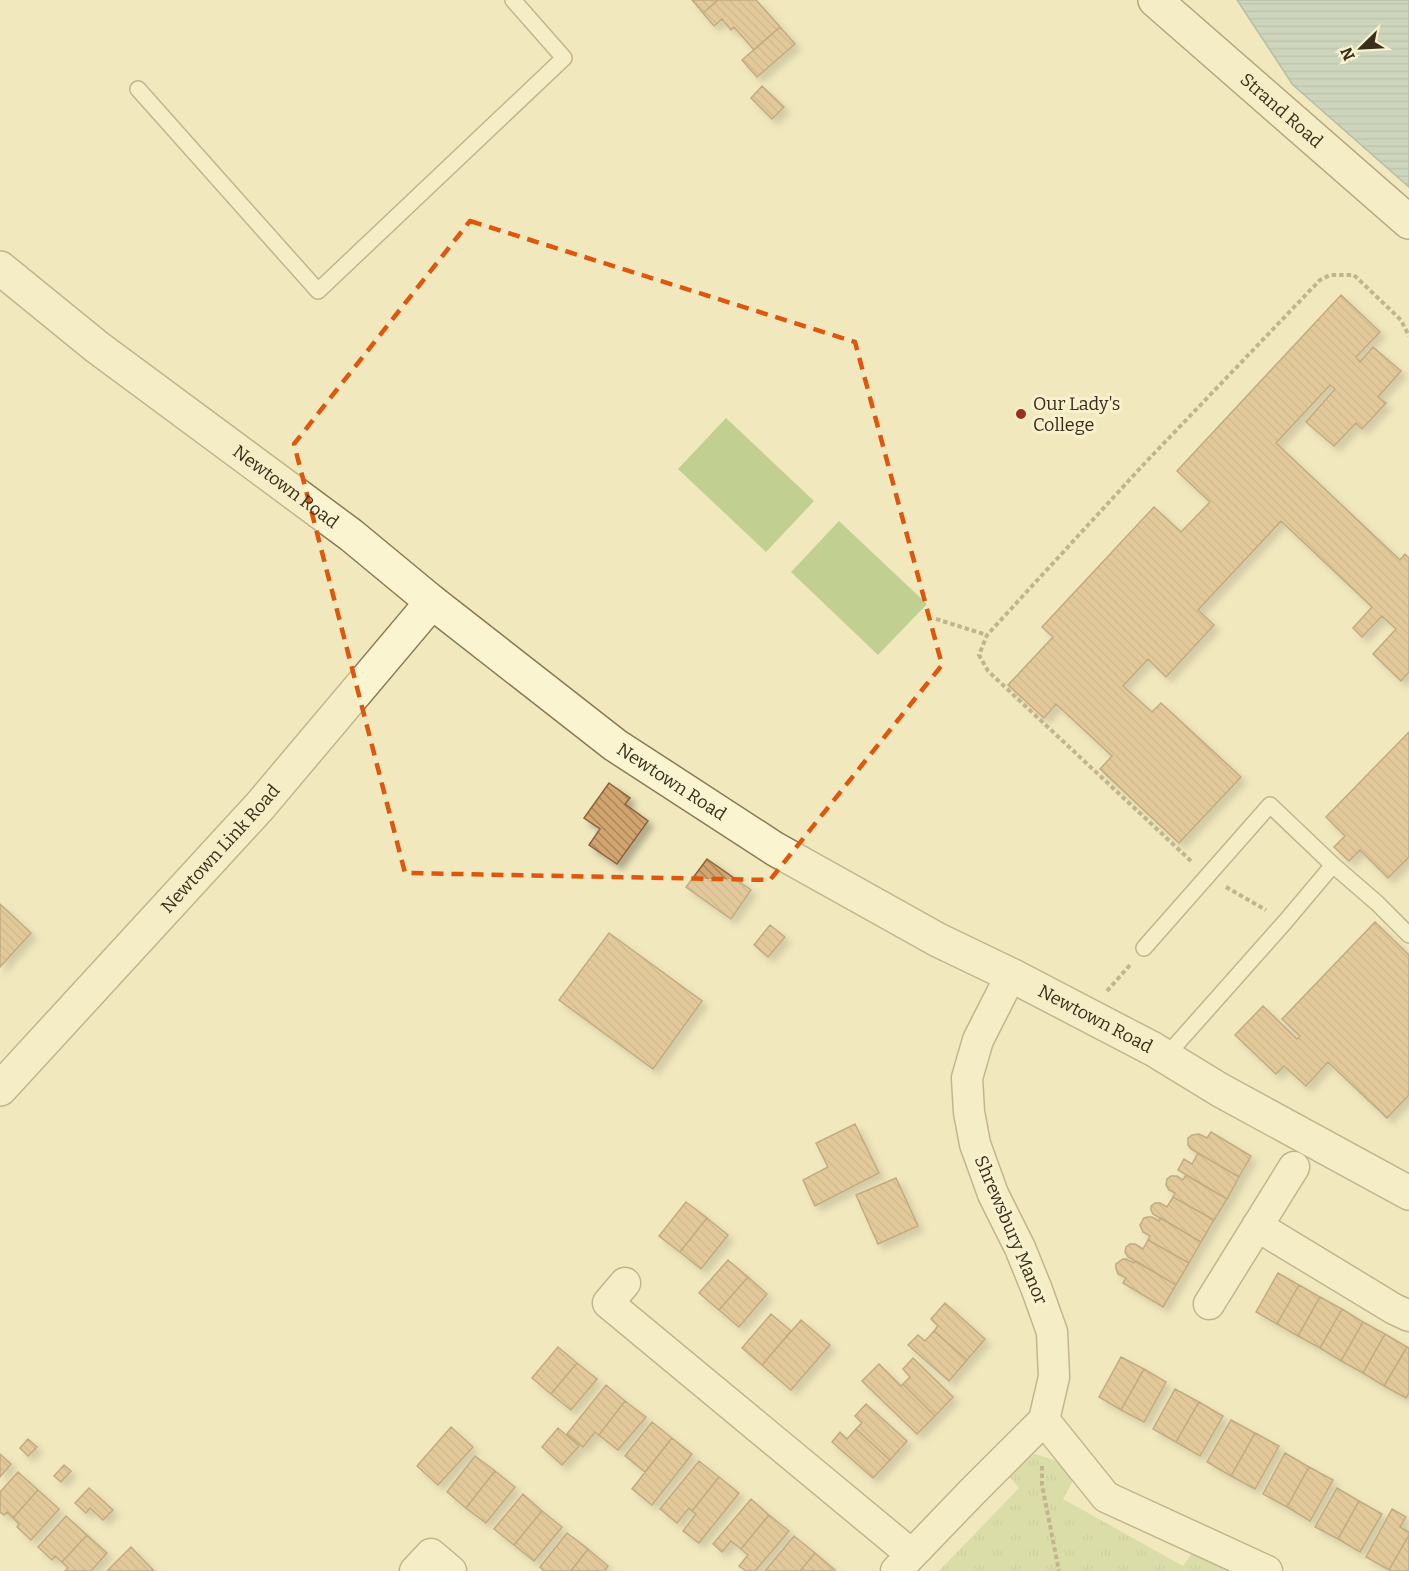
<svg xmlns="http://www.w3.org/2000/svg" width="1409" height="1571" viewBox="0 0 1409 1571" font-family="Bitter,serif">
	<defs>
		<pattern id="grass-tufts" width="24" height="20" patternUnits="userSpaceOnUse" patternTransform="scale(1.5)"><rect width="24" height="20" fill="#c1d091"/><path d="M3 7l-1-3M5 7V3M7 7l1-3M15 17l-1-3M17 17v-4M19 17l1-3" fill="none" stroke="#a7b37c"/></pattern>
		<pattern id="water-rules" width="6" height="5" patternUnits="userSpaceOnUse" patternTransform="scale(1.5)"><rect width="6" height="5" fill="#a2c2bc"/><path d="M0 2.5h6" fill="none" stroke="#859e98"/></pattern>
		<pattern id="building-back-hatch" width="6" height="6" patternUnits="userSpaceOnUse" patternTransform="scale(1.5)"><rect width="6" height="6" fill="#d2a570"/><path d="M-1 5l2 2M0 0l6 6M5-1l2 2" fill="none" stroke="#ab875b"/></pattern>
		<filter id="shadow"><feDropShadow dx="5.5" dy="5.5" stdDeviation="3" flood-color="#0004"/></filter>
	</defs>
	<rect width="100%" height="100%" fill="#f1e8be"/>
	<path fill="url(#grass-tufts)" d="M 1035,1454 L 1054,1460 L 1076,1475 L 1063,1499 L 1183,1566 L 1196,1548 L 1225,1563 L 1229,1571 L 939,1571 L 1019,1488 L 1006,1472 L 1020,1460 Z"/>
	<path fill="#c1d091" d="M 726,418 L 814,501 L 766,552 L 678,469 Z
		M 839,521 L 927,604 L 878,655 L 791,572 Z"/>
	<path fill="url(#water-rules)" stroke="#68908b" stroke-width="1.5" d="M 1237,0 L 1409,0 L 1409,187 L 1293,85 Z"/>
	<path fill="url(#building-back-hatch)" stroke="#8b6339" stroke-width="1.5" filter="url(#shadow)" d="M 692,0 L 718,0 L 703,13 Z
		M 718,0 L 756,0 L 780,27 L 754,50 L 734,27 L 731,30 L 722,19 L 714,26 L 703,13 Z
		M 780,27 L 795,44 L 757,77 L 742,60 Z
		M 762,86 L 784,107 L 772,119 L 751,98 Z
		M 1341,295 L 1380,332 L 1356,357 L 1360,362 L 1373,347 L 1401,371 L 1378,397 L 1386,403 L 1362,429 L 1356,423 L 1334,446 L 1306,422 L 1335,389 L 1330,385 L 1276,443 L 1400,560 L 1405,554 L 1409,558 L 1409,672 L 1401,681 L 1373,654 L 1396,629 L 1382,616 L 1362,637 L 1353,628 L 1372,607 L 1281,521 L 1198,610 L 1214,625 L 1166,677 L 1148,659 L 1123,686 L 1152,712 L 1161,703 L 1241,777 L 1179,843 L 1100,769 L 1112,756 L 1056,704 L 1044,718 L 1008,685 L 1053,637 L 1042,627 L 1154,507 L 1181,532 L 1210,502 L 1177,471 Z
		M 1409,732 L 1409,857 L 1388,878 L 1360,850 L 1349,861 L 1334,847 L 1345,836 L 1326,817 Z
		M 609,783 L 630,798 L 625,804 L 648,821 L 617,864 L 589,845 L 600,829 L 584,818 Z
		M 707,859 L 751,890 L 731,919 L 686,887 Z
		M 0,904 L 31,933 L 0,967 Z
		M 1375,922 L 1409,955 L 1409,1095 L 1387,1118 L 1328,1062 L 1306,1086 L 1284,1066 L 1276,1074 L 1235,1035 L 1263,1006 L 1297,1039 L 1300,1036 L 1282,1019 Z
		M 770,925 L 785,937 L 768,957 L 754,945 Z
		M 609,933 L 702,1001 L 653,1069 L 559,1000 Z
		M 855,1124 L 879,1173 L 815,1206 L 803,1180 L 828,1167 L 816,1143 Z
		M 1211,1132 L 1251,1156 L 1239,1177 L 1191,1149 L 1188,1145 L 1188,1138 L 1192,1135 L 1199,1134 L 1207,1138 Z
		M 1198,1153 L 1239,1177 L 1227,1199 L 1178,1170 L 1184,1159 L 1192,1164 Z
		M 1186,1175 L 1227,1199 L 1214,1220 L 1173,1197 L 1175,1193 L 1169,1190 L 1166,1185 L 1167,1179 L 1171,1176 L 1177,1176 L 1183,1180 Z
		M 896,1178 L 918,1226 L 878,1244 L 856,1195 Z
		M 1173,1197 L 1214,1220 L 1201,1242 L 1153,1214 L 1151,1210 L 1151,1206 L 1155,1203 L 1160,1203 L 1167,1207 Z
		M 686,1202 L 707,1218 L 680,1252 L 659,1236 Z
		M 1148,1217 L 1152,1217 L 1159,1221 L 1161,1218 L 1201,1242 L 1189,1263 L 1148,1240 L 1150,1236 L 1143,1232 L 1140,1225 L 1144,1218 Z
		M 707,1218 L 728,1235 L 701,1269 L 680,1252 Z
		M 1148,1240 L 1189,1263 L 1176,1285 L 1128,1257 L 1125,1252 L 1126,1247 L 1130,1244 L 1135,1244 L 1143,1249 Z
		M 1123,1259 L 1126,1259 L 1134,1263 L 1136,1261 L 1176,1285 L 1163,1307 L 1123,1283 L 1126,1278 L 1118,1274 L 1116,1269 L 1116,1264 Z
		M 728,1260 L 748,1277 L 719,1310 L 699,1293 Z
		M 1278,1273 L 1299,1285 L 1277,1324 L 1256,1312 Z
		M 748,1277 L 767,1294 L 739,1327 L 719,1310 Z
		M 1299,1285 L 1320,1297 L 1298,1336 L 1277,1324 Z
		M 1320,1297 L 1342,1309 L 1320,1348 L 1298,1336 Z
		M 945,1303 L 985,1339 L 967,1360 L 934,1331 L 938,1326 L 931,1319 Z
		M 1342,1309 L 1363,1322 L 1341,1361 L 1320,1348 Z
		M 771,1314 L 791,1331 L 762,1365 L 742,1348 Z
		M 801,1320 L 830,1345 L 791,1390 L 762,1365 Z
		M 1363,1322 L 1385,1334 L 1363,1373 L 1341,1361 Z
		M 934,1331 L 967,1360 L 949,1381 L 908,1345 L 918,1335 L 925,1341 Z
		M 1385,1334 L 1407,1347 L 1384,1386 L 1363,1373 Z
		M 558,1347 L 577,1363 L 551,1394 L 532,1378 Z
		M 1407,1347 L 1409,1348 L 1409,1393 L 1406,1398 L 1384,1386 Z
		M 1121,1357 L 1144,1369 L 1121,1410 L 1099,1397 Z
		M 913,1358 L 953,1397 L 935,1416 L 903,1384 L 910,1377 L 903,1369 Z
		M 577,1363 L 597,1379 L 571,1410 L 551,1394 Z
		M 879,1364 L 901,1386 L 903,1384 L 935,1416 L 917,1434 L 862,1381 Z
		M 1144,1369 L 1166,1382 L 1144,1422 L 1121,1410 Z
		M 606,1385 L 625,1401 L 599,1435 L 595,1432 L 583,1447 L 567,1434 Z
		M 1175,1389 L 1199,1402 L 1176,1442 L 1153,1429 Z
		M 625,1401 L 646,1417 L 618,1450 L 599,1435 Z
		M 1199,1402 L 1223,1416 L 1200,1456 L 1176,1442 Z
		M 866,1404 L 907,1441 L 890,1460 L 856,1429 L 862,1423 L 855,1416 Z
		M 1231,1420 L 1255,1433 L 1231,1476 L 1207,1462 Z
		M 652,1422 L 672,1438 L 645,1472 L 625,1456 Z
		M 451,1427 L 473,1447 L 438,1485 L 417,1466 Z
		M 558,1428 L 579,1446 L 562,1465 L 542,1447 Z
		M 856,1429 L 890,1460 L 873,1478 L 832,1442 L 840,1432 L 847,1439 Z
		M 1255,1433 L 1279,1446 L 1255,1489 L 1231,1476 Z
		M 672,1438 L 692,1454 L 652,1505 L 632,1489 Z
		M 28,1439 L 37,1447 L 28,1456 L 20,1448 Z
		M 1285,1453 L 1309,1467 L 1287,1507 L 1263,1494 Z
		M 0,1454 L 11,1464 L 0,1477 Z
		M 475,1456 L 495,1471 L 466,1508 L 447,1492 Z
		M 699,1461 L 719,1477 L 692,1511 L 689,1508 L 677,1523 L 660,1509 Z
		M 64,1465 L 71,1471 L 61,1482 L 54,1476 Z
		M 1309,1467 L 1333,1480 L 1310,1521 L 1287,1507 Z
		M 495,1471 L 515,1487 L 486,1523 L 466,1508 Z
		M 18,1472 L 38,1490 L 13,1518 L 7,1512 L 4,1515 L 0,1512 L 0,1492 Z
		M 719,1477 L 739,1493 L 699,1543 L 683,1531 L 696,1514 L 692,1511 Z
		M 89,1488 L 113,1510 L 103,1520 L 90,1508 L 86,1513 L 75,1503 Z
		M 1337,1488 L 1359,1501 L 1338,1539 L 1315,1527 Z
		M 38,1490 L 59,1509 L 31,1540 L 17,1527 L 19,1524 L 13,1518 Z
		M 523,1494 L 542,1511 L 514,1545 L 494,1529 Z
		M 751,1499 L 769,1515 L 741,1549 L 731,1541 L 722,1552 L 713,1544 Z
		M 1359,1501 L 1382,1514 L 1360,1552 L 1338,1539 Z
		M 1392,1509 L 1406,1517 L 1400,1527 L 1409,1532 L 1409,1535 L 1389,1570 L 1366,1557 Z
		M 542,1511 L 562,1527 L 534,1561 L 514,1545 Z
		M 769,1515 L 789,1531 L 755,1571 L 746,1571 L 739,1566 L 748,1555 L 741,1549 Z
		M 66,1516 L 87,1535 L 62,1562 L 55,1556 L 52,1560 L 38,1547 Z
		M 567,1533 L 588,1549 L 571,1571 L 544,1571 L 540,1567 Z
		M 87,1535 L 107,1553 L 91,1571 L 65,1571 L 68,1568 L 62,1562 Z
		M 1409,1535 L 1409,1571 L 1391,1571 L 1389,1570 Z
		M 794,1536 L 815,1553 L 800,1571 L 765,1571 Z
		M 131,1547 L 154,1571 L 107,1571 Z
		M 588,1549 L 608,1566 L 604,1571 L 571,1571 Z
		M 815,1553 L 835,1570 L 835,1571 L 800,1571 Z"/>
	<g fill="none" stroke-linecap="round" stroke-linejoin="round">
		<defs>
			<path id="service" d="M 138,89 L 318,291 L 564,58 L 513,0
				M 1144,948 L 1270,805 L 1333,865
				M 1166,1056 L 1285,922 L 1333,865 L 1377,903 L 1409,935"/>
			<path id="minor" d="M 1257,1226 L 1394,1309 L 1409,1316
				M 625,1283 L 608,1303 L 911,1554
				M 1209,1304 L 1294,1167
				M 1044,1420 L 1106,1497 L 1267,1571
				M 415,1571 L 431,1554 L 451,1571
				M 896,1571 L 972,1492 L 1044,1420 L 1054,1377 L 1052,1332 L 1037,1290 L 1020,1248 L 993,1194 L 975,1144 L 969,1112 L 967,1078 L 978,1040 L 1011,975"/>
			<g id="tertiary">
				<path id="s1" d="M 0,268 L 97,347 L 351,535 L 432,602 L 615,745 L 775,849 L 938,940 L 1011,975 L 1153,1049 L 1220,1090 L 1409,1193"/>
				<path id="s2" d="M 0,1089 L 260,806 L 432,602"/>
			</g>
			<g id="secondary">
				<path id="s3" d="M 1155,0 L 1409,222"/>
			</g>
		</defs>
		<use href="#service" stroke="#8b7855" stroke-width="18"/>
		<use href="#minor" stroke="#8b7855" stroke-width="33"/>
		<use href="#tertiary" stroke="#8b7855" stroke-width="36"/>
		<use href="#secondary" stroke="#6c5839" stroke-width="36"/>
		<path stroke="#8b7855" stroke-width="4" stroke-dasharray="4.5 3" stroke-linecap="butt" d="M 936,619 L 987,635
			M 1191,861 L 988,671 L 979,655 L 987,635 L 1145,463 L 1320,280 L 1330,275 L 1354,275 L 1401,320 L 1409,336
			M 1226,887 L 1266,910
			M 1107,991 L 1130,965
			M 1042,1466 L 1042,1485 L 1059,1571"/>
		<use href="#service" stroke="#fbf4d1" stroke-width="15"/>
		<use href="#minor" stroke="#fbf4d1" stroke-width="30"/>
		<use href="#tertiary" stroke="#fbf4d1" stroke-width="33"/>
		<use href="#secondary" stroke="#fbf4d1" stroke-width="33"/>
	</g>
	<path d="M0 0H1409V1571H0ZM 470,221 L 855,342 L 942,665 L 770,880 L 405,873 L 294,444 Z" fill="#f1e8be" fill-opacity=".55" fill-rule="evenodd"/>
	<path fill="none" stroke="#df570d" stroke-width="4.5" stroke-dasharray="12 8" stroke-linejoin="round" d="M 470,221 L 855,342 L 942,665 L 770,880 L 405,873 L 294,444 Z"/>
	<circle fill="#9e2e21" stroke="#f8f1ce" stroke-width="2" cx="1021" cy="414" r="6"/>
	<g text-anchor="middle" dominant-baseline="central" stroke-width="6" stroke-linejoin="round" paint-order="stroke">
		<g font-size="18" fill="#392d1b" stroke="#f8f1ce">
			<text stroke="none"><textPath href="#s3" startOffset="168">Strand Road</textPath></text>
			<text stroke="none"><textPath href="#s1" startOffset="360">Newtown Road</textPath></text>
			<text stroke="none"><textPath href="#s1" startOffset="846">Newtown Road</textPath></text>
			<text stroke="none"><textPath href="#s2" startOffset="326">Newtown Link Road</textPath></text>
			<text stroke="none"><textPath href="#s1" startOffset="1332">Newtown Road</textPath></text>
			<text transform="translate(1011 1230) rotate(67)">Shrewsbury Manor</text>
		</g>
		<g font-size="18" fill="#392d1b" stroke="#f8f1ce" text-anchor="start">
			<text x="1033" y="404">Our Lady's<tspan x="1033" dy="21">College</tspan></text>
		</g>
	</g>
	<g transform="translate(1361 48) rotate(246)" stroke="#f8f1ce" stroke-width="4.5" paint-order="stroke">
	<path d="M0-4.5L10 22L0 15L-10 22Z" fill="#392d1b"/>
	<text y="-9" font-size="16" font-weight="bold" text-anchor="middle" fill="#392d1b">N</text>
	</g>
</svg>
